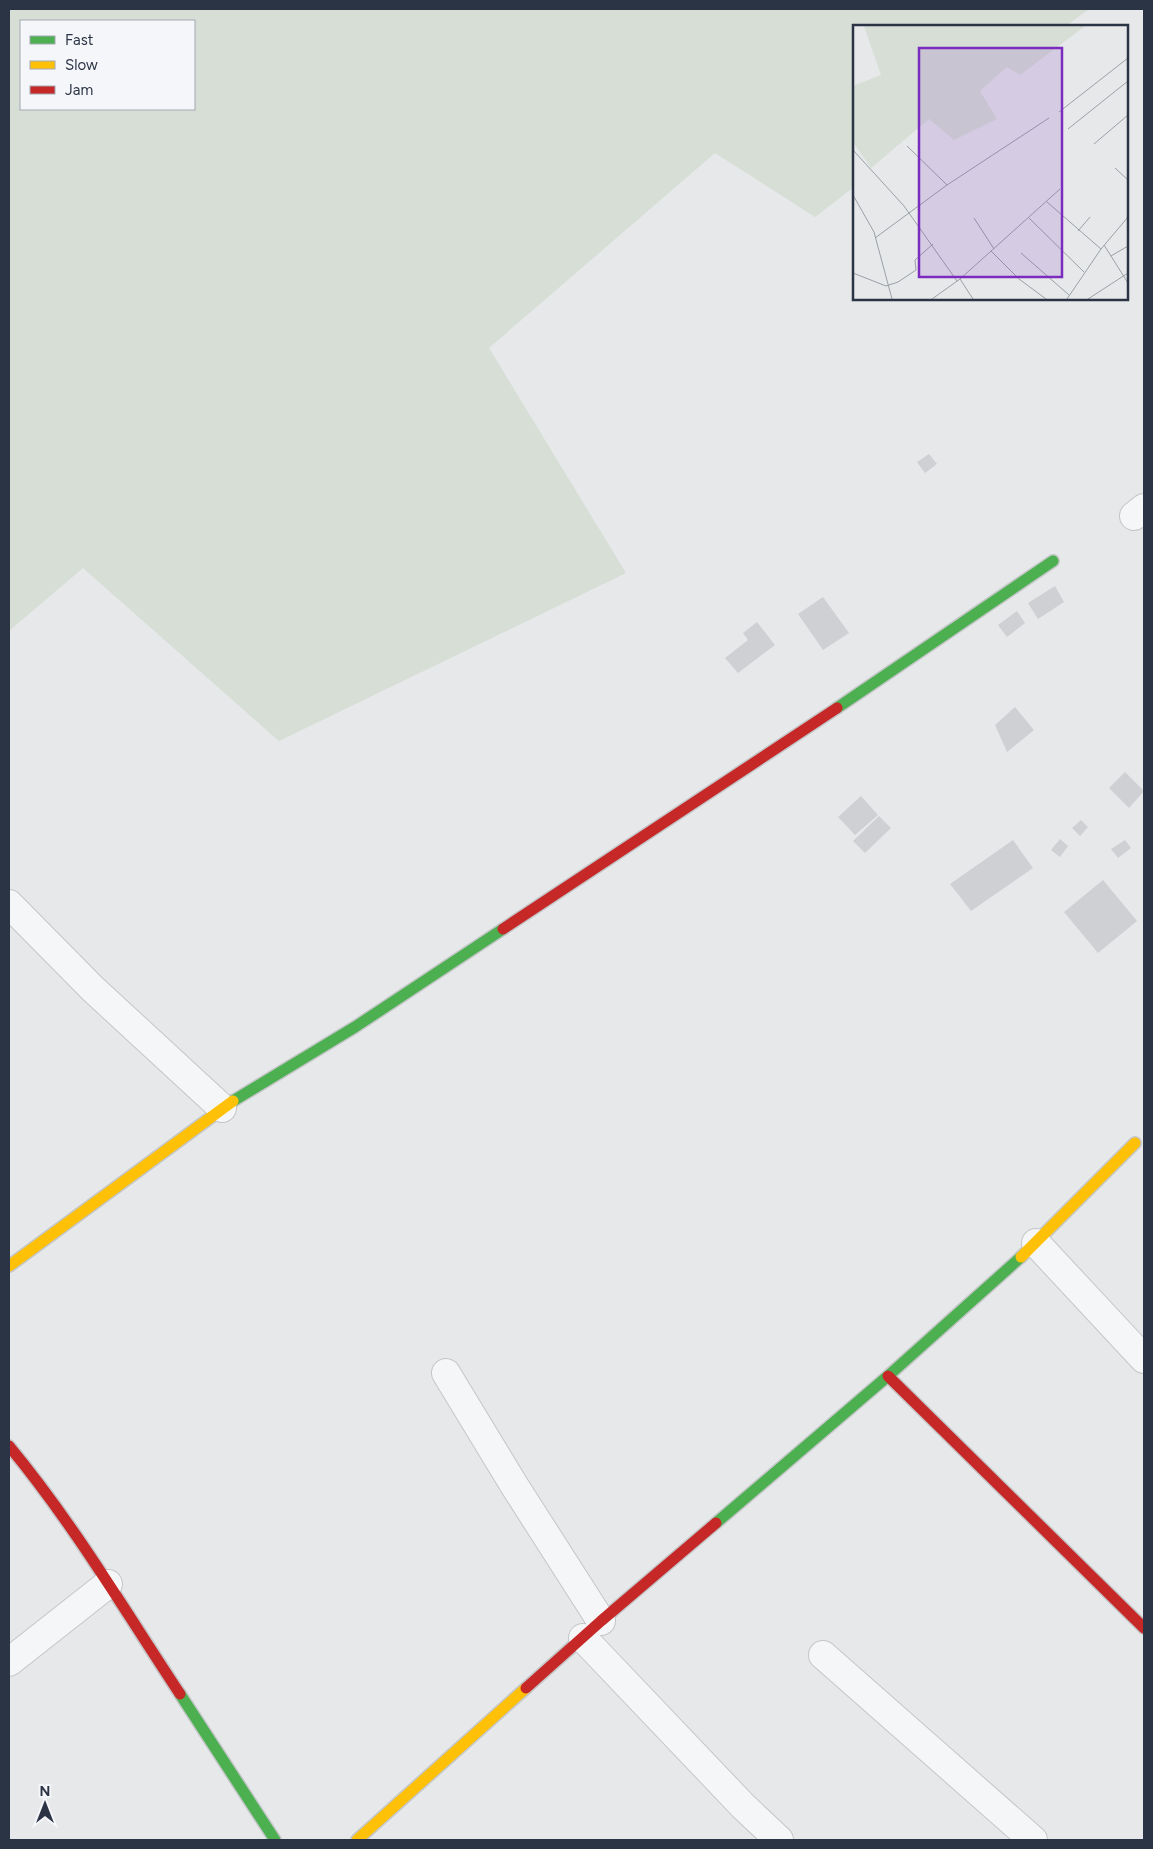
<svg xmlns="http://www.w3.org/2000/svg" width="1153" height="1849" viewBox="0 0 1153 1849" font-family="Figtree,sans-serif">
	<rect width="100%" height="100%" fill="#e6e8ea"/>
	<path fill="#d6ded6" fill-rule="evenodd" d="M 9,9 L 1089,9 L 1066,26 L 854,26 L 854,187 L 815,217 L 715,153 L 489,348 L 626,573 L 279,741 L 83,568 L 9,631 ZM 21,21 L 194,21 L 194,109 L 21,109 Z"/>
	<path fill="#ced0d3" d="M 929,454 L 937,464 L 925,473 L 917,462 Z
		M 1055,586 L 1064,602 L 1038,619 L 1028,603 Z
		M 823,597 L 849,633 L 823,650 L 798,614 Z
		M 1017,611 L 1025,623 L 1007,637 L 998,625 Z
		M 757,622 L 775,645 L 738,673 L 725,658 L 748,640 L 743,633 Z
		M 1015,707 L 1034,730 L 1007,752 L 995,725 Z
		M 1125,772 L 1144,791 L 1129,808 L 1109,788 Z
		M 861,796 L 878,815 L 855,835 L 838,817 Z
		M 879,816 L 891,828 L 865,853 L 853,841 Z
		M 1081,820 L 1088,827 L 1080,836 L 1072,828 Z
		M 1060,839 L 1068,846 L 1060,857 L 1051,850 Z
		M 1013,840 L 1033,868 L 971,911 L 950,884 Z
		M 1125,840 L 1131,848 L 1118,858 L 1111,849 Z
		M 1103,880 L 1137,921 L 1098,953 L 1064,912 Z"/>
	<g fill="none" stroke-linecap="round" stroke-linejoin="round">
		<defs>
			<path id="street" d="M 1134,516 L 1144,508
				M 9,904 L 93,989 L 222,1108
				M 1036,1243 L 1144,1359
				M 446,1373 L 514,1485 L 601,1621
				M 583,1638 L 743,1806 L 779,1840
				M 823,1655 L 1033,1840
				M 9,1662 L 108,1584"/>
			<path id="fast" d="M 837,708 L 1053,561
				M 233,1101 L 355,1027 L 503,929
				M 716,1523 L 888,1376 L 1021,1257
				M 180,1694 L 275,1840"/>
			<path id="slow" d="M 1021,1257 L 1135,1143
				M 9,1266 L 233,1101
				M 357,1840 L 526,1688"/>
			<path id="jam" d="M 503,929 L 837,708
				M 888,1376 L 1144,1628
				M 9,1446 C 73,1523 125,1611 180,1694
				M 526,1688 L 601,1621 L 716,1523"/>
		</defs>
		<use href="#street" stroke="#c4c6c8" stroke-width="30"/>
		<use href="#fast" stroke="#c4c6c8" stroke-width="14"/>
		<use href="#slow" stroke="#c4c6c8" stroke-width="14"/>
		<use href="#jam" stroke="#c4c6c8" stroke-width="14"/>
		<use href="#street" stroke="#f5f6f7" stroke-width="28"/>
		<use href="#fast" stroke="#4caf50" stroke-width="11"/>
		<use href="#slow" stroke="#ffc107" stroke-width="11"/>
		<use href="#jam" stroke="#c62828" stroke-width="11"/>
	</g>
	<g transform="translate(853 25)">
		<rect width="275" height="275" fill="#e6e8ea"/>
		<path d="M 11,1 L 232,1 L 167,50 L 154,42 L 127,66 L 144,94 L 101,115 L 76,94 L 18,143 L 0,117 L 0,61 L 28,50 Z" fill="#d6ded6"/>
		<path fill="none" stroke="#9ba0a8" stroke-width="1" d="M 206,87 L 275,33M 215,104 L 275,56M 241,119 L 275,90M 54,121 L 94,160M 0,125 L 51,181 L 104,256M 262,143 L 275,155M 0,170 L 21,207 L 39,274M 194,177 L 248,224M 121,193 L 141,224M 176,193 L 231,247M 225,206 L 237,192M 22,213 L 94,160 L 196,93M 251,220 L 275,258M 138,226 L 166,254 L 193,274M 168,228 L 216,270M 258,231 L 275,221M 0,248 L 33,261 L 45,257 L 63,245 L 62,235 L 80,219M 107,254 L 120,274M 79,274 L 107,254 L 207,164M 214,274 L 248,224 L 275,192M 235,274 L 275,248"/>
		<path fill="#7b2cbf" fill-opacity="0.15" stroke="#7b2cbf" stroke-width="2.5" d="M 66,23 L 209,23 L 209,252 L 66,252 Z"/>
		<rect width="275" height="275" fill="none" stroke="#2b3445" stroke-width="2.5"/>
	</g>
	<rect width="1153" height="1849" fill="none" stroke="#2b3445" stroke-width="20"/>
	<rect x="20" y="20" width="175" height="90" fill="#f4f6f9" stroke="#a4a8b1"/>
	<rect x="30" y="36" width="25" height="8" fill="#4caf50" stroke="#a4a8b1"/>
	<text x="65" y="45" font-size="15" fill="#2b3445">Fast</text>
	<rect x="30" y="61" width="25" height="8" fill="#ffc107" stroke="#a4a8b1"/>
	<text x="65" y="70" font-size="15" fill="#2b3445">Slow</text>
	<rect x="30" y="86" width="25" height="8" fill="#c62828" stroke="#a4a8b1"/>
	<text x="65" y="95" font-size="15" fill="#2b3445">Jam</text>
	<g transform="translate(45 1804)" stroke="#f4f6f9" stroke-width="4" paint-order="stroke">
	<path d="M0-4L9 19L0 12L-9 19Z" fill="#2b3445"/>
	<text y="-8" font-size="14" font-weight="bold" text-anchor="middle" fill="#2b3445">N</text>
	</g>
</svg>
